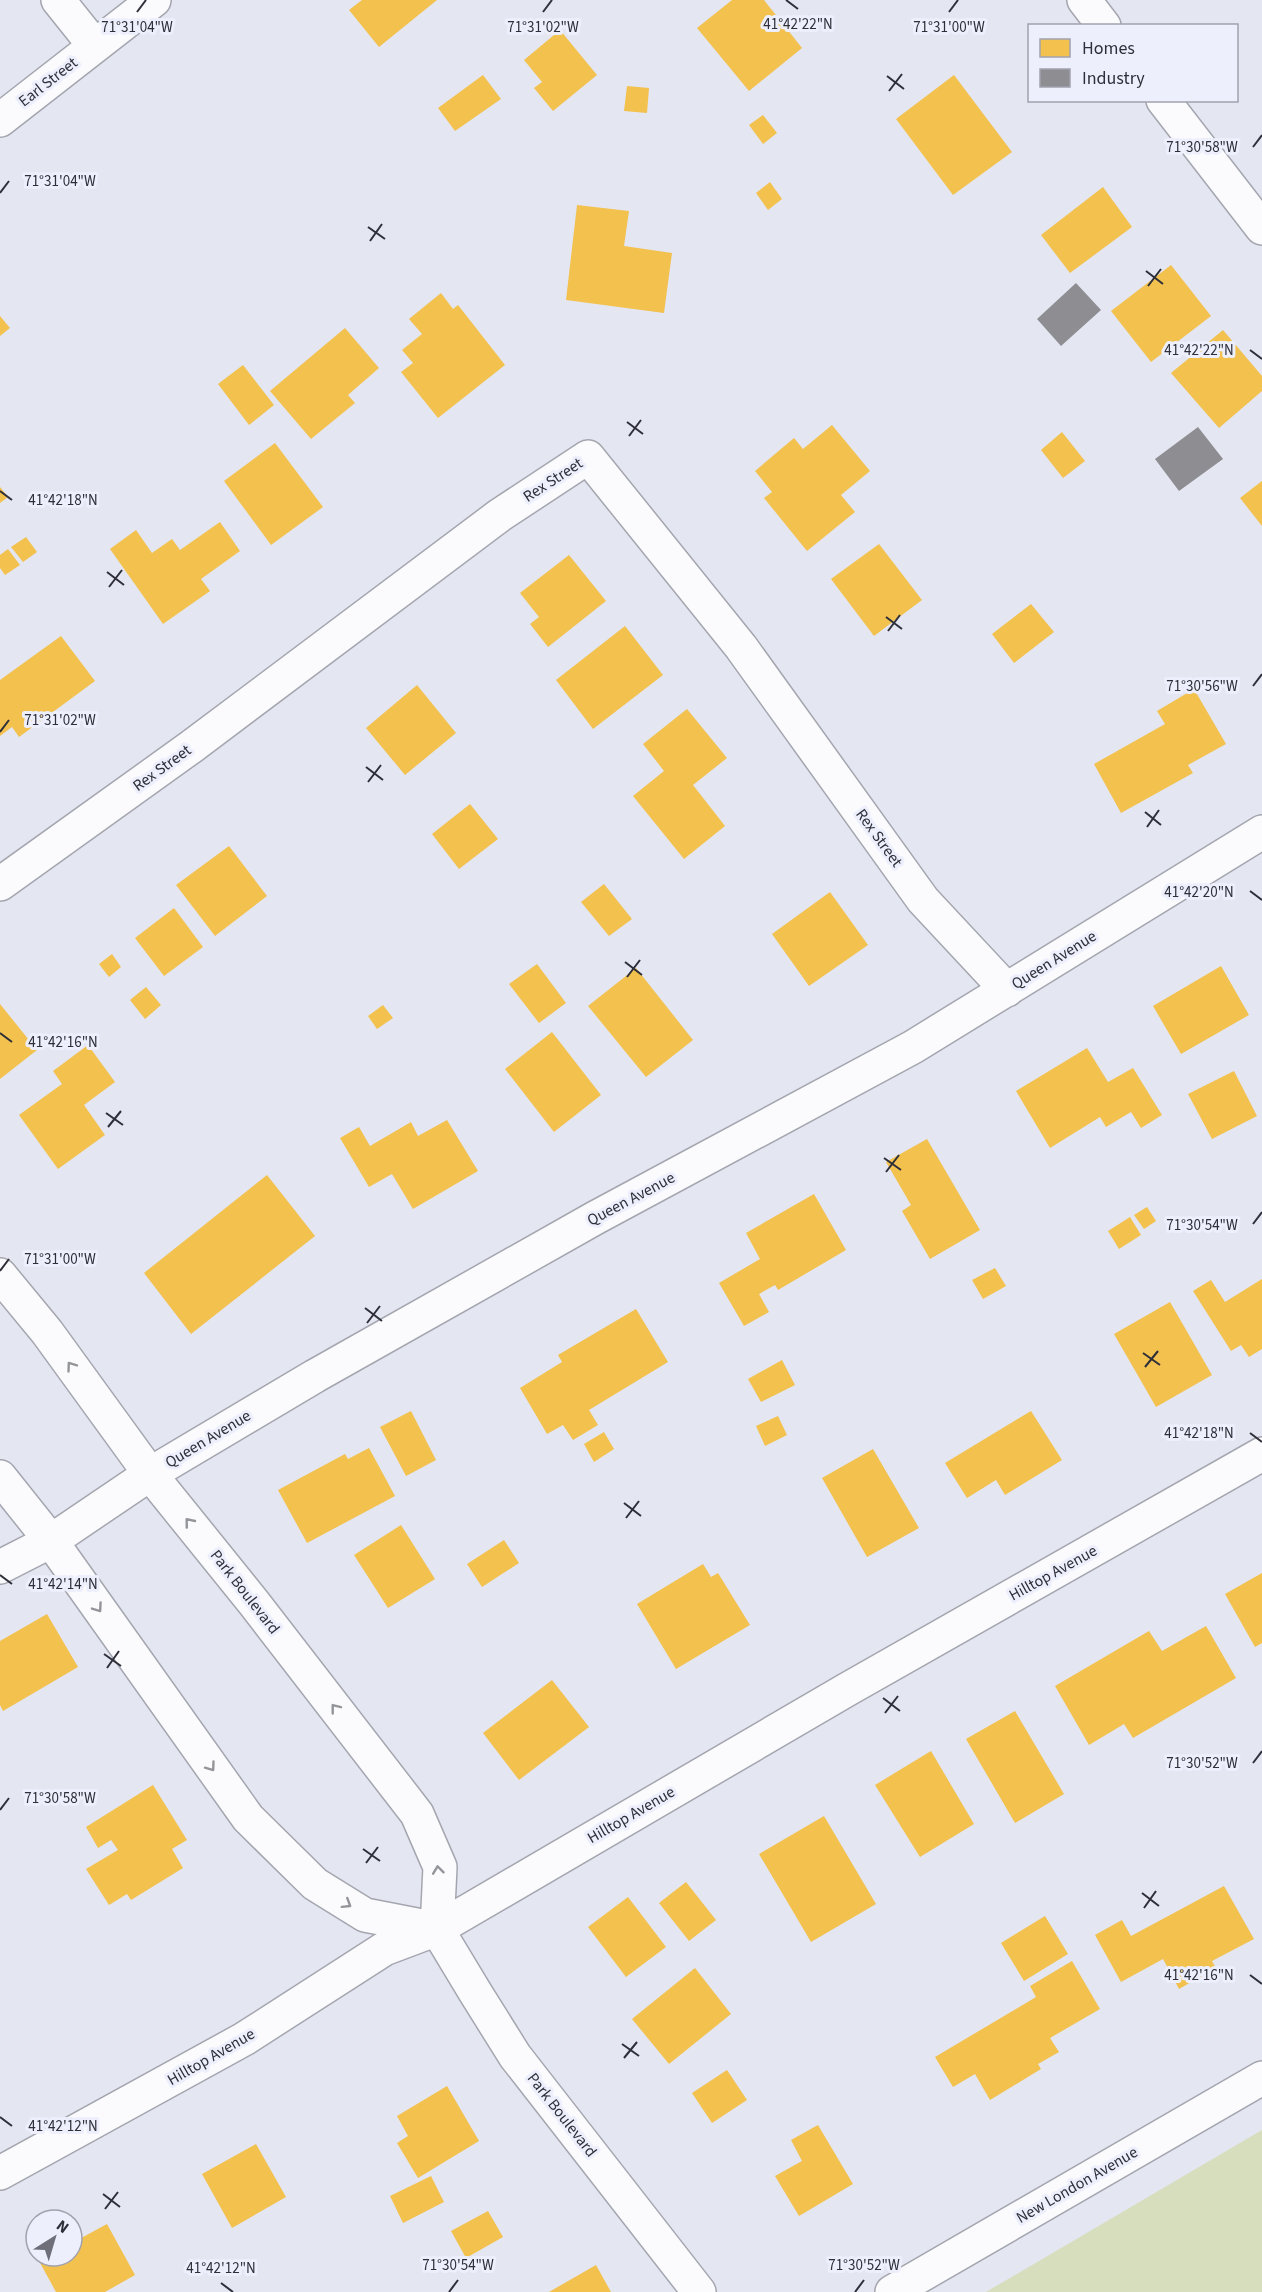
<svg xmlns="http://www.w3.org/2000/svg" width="1262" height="2292" viewBox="0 0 1262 2292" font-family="'Source Sans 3',sans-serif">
	<rect width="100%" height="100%" fill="#e4e6f2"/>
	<path fill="#d7debd" d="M 1262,2130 L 1262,2292 L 986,2292 Z"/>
	<path fill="#f2c14e" d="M 362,0 L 437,0 L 379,47 L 349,10 Z
		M 732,0 L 764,0 L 802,48 L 749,91 L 697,28 Z
		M 560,30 L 597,75 L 553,111 L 534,88 L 542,82 L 524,60 Z
		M 483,75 L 501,99 L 455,131 L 438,108 Z
		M 954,75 L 1012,152 L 953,195 L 896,119 Z
		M 627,86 L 649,88 L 647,113 L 624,111 Z
		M 763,115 L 777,133 L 763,144 L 749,125 Z
		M 770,182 L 782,199 L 768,210 L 756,193 Z
		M 1103,187 L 1132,227 L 1070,273 L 1041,235 Z
		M 577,205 L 629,211 L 624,246 L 672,253 L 664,313 L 566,300 Z
		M 1171,265 L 1211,316 L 1151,362 L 1111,311 Z
		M 441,293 L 453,309 L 458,305 L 505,365 L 438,418 L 401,372 L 413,363 L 402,350 L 422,334 L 409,319 Z
		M 0,316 L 10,328 L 0,336 Z
		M 345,328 L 379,368 L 348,395 L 355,403 L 311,439 L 270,391 Z
		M 1223,330 L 1262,376 L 1262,391 L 1219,428 L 1171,373 Z
		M 243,365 L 274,405 L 249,425 L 218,384 Z
		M 832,425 L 870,471 L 841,495 L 855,512 L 807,551 L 764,498 L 772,492 L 755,471 L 794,438 L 803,449 Z
		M 1062,432 L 1085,461 L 1063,478 L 1041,450 Z
		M 275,443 L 323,507 L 271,545 L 224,481 Z
		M 1262,481 L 1262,526 L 1240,498 Z
		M 0,487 L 8,497 L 0,503 Z
		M 220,522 L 240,551 L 201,579 L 210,591 L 163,624 L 110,549 L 136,530 L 152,553 L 172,539 L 180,550 Z
		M 26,537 L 37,552 L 23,562 L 11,547 Z
		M 879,544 L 922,600 L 874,636 L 831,579 Z
		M 8,549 L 20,565 L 5,575 L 0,568 L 0,555 Z
		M 569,555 L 606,601 L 548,647 L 530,624 L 539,617 L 520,593 Z
		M 1031,604 L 1054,632 L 1014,663 L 992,634 Z
		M 625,626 L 663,675 L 593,729 L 556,680 Z
		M 61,636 L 95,681 L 19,737 L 12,727 L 0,736 L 0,680 Z
		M 417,685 L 456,733 L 405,775 L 366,728 Z
		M 1194,689 L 1226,744 L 1188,765 L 1193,773 L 1121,813 L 1094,764 L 1165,724 L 1157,711 Z
		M 687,709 L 727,758 L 693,785 L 725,826 L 684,859 L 633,796 L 664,771 L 643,744 Z
		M 470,804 L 498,839 L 459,869 L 432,834 Z
		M 229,846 L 267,896 L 215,936 L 176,885 Z
		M 604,884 L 632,919 L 609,936 L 581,902 Z
		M 830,892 L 868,945 L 809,986 L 772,934 Z
		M 174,908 L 203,947 L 164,976 L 135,938 Z
		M 112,954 L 121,967 L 109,977 L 99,964 Z
		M 537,964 L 566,1003 L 539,1023 L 509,984 Z
		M 1221,966 L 1249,1015 L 1181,1054 L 1153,1006 Z
		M 636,968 L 693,1040 L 646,1077 L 588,1006 Z
		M 146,987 L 161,1005 L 145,1019 L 130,1000 Z
		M 0,1004 L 37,1050 L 0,1079 Z
		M 383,1005 L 393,1018 L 377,1029 L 368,1016 Z
		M 552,1032 L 601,1095 L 554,1132 L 505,1069 Z
		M 88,1045 L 115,1082 L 84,1105 L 105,1135 L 58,1169 L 19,1115 L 62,1084 L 53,1071 Z
		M 1087,1048 L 1108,1082 L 1133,1068 L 1162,1115 L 1141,1128 L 1131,1112 L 1106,1127 L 1100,1117 L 1050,1148 L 1016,1091 Z
		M 1234,1071 L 1257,1116 L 1212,1139 L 1188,1094 Z
		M 447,1120 L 478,1171 L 413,1209 L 392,1174 L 369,1187 L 340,1138 L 359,1127 L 370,1146 L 411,1122 L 418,1136 Z
		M 927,1139 L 980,1230 L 930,1259 L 902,1211 L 911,1205 L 886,1162 Z
		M 267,1175 L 315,1236 L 191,1334 L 144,1273 Z
		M 814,1194 L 846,1250 L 778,1290 L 775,1285 L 759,1294 L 769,1312 L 744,1326 L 719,1283 L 760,1259 L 746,1233 Z
		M 1147,1207 L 1156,1221 L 1144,1229 L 1134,1215 Z
		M 1130,1217 L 1141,1235 L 1119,1249 L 1108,1231 Z
		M 995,1268 L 1006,1286 L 983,1299 L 972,1280 Z
		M 1262,1279 L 1262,1349 L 1249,1357 L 1241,1345 L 1231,1351 L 1193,1291 L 1211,1280 L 1225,1302 Z
		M 1170,1302 L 1212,1375 L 1156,1407 L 1114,1334 Z
		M 636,1309 L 668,1362 L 589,1410 L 598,1425 L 573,1440 L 563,1425 L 547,1434 L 520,1388 L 562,1362 L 558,1355 Z
		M 782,1360 L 795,1385 L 761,1402 L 748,1379 Z
		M 411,1411 L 436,1460 L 406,1476 L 380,1427 Z
		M 1031,1411 L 1062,1460 L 1005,1495 L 996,1480 L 967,1498 L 945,1463 Z
		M 778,1416 L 787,1435 L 765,1446 L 756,1426 Z
		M 604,1432 L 614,1449 L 594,1462 L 584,1444 Z
		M 369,1448 L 395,1496 L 307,1543 L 278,1490 L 345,1454 L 348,1459 Z
		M 873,1449 L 919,1528 L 867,1557 L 822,1478 Z
		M 401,1525 L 435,1579 L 388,1608 L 354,1555 Z
		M 504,1540 L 519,1563 L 482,1587 L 467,1564 Z
		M 703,1564 L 711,1577 L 718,1573 L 750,1625 L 676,1669 L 637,1604 Z
		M 1262,1573 L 1262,1643 L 1255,1647 L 1225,1594 Z
		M 47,1614 L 78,1667 L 3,1711 L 0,1705 L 0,1641 Z
		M 1206,1626 L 1236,1678 L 1133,1738 L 1124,1724 L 1089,1745 L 1055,1686 L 1149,1631 L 1162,1651 Z
		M 552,1680 L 589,1727 L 519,1780 L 483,1733 Z
		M 1015,1711 L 1064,1794 L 1015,1823 L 966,1739 Z
		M 931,1751 L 974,1824 L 920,1857 L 875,1785 Z
		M 153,1785 L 187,1840 L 172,1849 L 183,1868 L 131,1900 L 127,1894 L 109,1905 L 86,1869 L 118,1850 L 111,1840 L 98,1848 L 86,1827 Z
		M 824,1816 L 876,1904 L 811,1942 L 759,1854 Z
		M 686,1882 L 716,1920 L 689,1941 L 659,1903 Z
		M 1224,1886 L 1254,1939 L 1212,1961 L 1216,1968 L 1179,1989 L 1163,1959 L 1121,1982 L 1095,1935 L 1122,1920 L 1131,1936 Z
		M 628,1897 L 666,1947 L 626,1977 L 588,1927 Z
		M 1045,1916 L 1068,1954 L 1024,1981 L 1001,1943 Z
		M 1072,1961 L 1100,2009 L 1050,2038 L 1059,2052 L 1038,2064 L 1041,2069 L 990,2100 L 975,2074 L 953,2087 L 935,2057 L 1036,1997 L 1030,1986 Z
		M 695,1968 L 731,2014 L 669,2064 L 632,2019 Z
		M 727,2070 L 747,2100 L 712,2123 L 692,2093 Z
		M 447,2086 L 479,2141 L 418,2178 L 397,2143 L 408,2136 L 397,2116 Z
		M 818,2125 L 853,2184 L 799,2216 L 775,2176 L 802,2161 L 791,2140 Z
		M 256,2144 L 286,2197 L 232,2228 L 202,2174 Z
		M 431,2176 L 444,2202 L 403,2223 L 390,2196 Z
		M 488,2211 L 503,2237 L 466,2258 L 451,2231 Z
		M 107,2224 L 135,2275 L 105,2292 L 56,2292 L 39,2261 L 48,2256 L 72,2256 L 72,2243 Z
		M 596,2265 L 611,2292 L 549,2292 Z"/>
	<path fill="#8d8d92" d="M 1076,283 L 1101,310 L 1061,346 L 1037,319 Z
		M 1198,427 L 1223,459 L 1179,491 L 1155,459 Z"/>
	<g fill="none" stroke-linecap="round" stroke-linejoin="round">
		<defs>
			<path id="street" d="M 58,0 L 94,45
				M 0,120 L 154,0
				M 0,884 L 191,747 L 500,515 L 588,457 L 741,647 L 923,900 L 1007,990
				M 0,1275 L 47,1332 L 150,1474 L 254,1603 L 417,1814 L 440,1867 L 437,1929 L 475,1992 L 515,2056 L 699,2292
				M 0,1477 L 51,1541 L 248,1818 L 315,1884 L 365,1915 L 437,1929
				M 0,1567 L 51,1541 L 150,1474 L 315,1376 L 595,1218 L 913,1047 L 1262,832
				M 0,2173 L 244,2039 L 384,1949 L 437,1929 L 848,1689 L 1262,1454"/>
			<path id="secondary" d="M 1084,0 L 1104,26
				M 1163,100 L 1262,228
				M 892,2292 L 1262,2078"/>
		</defs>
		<use href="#street" stroke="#a4a6af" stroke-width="36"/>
		<use href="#secondary" stroke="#a4a6af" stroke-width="36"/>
		<use href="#street" stroke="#fbfbfd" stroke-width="33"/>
		<use href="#secondary" stroke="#fbfbfd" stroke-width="33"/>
	</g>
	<defs><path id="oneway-chevron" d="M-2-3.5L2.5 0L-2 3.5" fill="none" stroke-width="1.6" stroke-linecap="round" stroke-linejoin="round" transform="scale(1.5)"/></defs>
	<g stroke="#94959a">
		<use href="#oneway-chevron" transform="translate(71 1366) rotate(-126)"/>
		<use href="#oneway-chevron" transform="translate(189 1522) rotate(-129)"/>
		<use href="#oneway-chevron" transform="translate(98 1608) rotate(55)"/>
		<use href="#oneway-chevron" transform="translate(335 1708) rotate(-128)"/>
		<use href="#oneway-chevron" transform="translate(211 1767) rotate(54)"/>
		<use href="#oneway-chevron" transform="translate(438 1870) rotate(-97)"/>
		<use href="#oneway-chevron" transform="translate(347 1904) rotate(32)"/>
	</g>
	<path fill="none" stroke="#2e2f38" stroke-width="2" d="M 786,0 L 798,9M 137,12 L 146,0M 543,12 L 552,0M 949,12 L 958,0M 887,76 L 904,89M 889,91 L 902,74M 1253,147 L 1262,135M 0,193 L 9,181M 368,227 L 385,239M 370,241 L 382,224M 1146,271 L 1163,284M 1148,286 L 1161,269M 1250,350 L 1262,359M 627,422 L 643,434M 629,436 L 641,420M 0,491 L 12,500M 107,572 L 124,585M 109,587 L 122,570M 886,617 L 902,629M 888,631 L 900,615M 1253,686 L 1262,674M 0,732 L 9,720M 366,767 L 383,780M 368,782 L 381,765M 1145,812 L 1161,825M 1147,827 L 1159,810M 1250,891 L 1262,900M 625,962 L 642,975M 627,977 L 640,960M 0,1033 L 12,1042M 106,1113 L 123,1125M 108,1127 L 121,1111M 884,1158 L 901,1170M 886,1172 L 899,1155M 1253,1224 L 1262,1212M 0,1271 L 9,1259M 365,1308 L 382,1321M 367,1323 L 380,1306M 1143,1353 L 1160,1365M 1145,1367 L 1158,1351M 1250,1433 L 1262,1442M 624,1503 L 641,1516M 626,1518 L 639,1501M 0,1575 L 12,1584M 104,1654 L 121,1666M 107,1668 L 119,1651M 883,1698 L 900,1711M 885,1713 L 898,1696M 1253,1763 L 1262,1751M 0,1810 L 9,1798M 363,1849 L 380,1861M 366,1863 L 378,1847M 1142,1893 L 1159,1906M 1144,1908 L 1156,1891M 1250,1975 L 1262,1984M 622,2044 L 639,2056M 624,2058 L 637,2042M 0,2117 L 12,2126M 103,2194 L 120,2207M 105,2209 L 118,2192M 221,2283 L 233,2292M 449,2292 L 458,2280M 855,2292 L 864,2280"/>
	<g text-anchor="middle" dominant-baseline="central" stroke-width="6" stroke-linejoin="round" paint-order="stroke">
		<g font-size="16" fill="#2e2f38" stroke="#edeffd">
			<text transform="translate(48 82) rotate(-38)">Earl Street</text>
			<text transform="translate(553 480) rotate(-33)">Rex Street</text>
			<text transform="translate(162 768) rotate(-36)">Rex Street</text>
			<text transform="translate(879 838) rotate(54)">Rex Street</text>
			<text transform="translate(1054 960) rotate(-32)">Queen Avenue</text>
			<text transform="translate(631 1199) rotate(-28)">Queen Avenue</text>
			<text transform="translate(208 1439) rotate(-31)">Queen Avenue</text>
			<text transform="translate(1053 1573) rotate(-29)">Hilltop Avenue</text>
			<text transform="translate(245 1592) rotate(52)">Park Boulevard</text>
			<text transform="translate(631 1815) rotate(-30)">Hilltop Avenue</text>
			<text transform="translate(211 2057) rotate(-30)">Hilltop Avenue</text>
			<text transform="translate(562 2115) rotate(52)">Park Boulevard</text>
			<text transform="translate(1077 2185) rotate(-30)">New London Avenue</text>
		</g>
	</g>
	<g font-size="15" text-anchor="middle" fill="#2e2f38" stroke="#edeffd" stroke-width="6" stroke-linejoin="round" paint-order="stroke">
		<text x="798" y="29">41°42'22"N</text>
		<text x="137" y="32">71°31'04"W</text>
		<text x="543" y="32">71°31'02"W</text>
		<text x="949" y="32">71°31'00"W</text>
		<text x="1202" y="152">71°30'58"W</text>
		<text x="60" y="186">71°31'04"W</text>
		<text x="1199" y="355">41°42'22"N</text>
		<text x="63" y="505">41°42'18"N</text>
		<text x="1202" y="691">71°30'56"W</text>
		<text x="60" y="725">71°31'02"W</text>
		<text x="1199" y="897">41°42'20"N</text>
		<text x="63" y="1047">41°42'16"N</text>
		<text x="1202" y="1230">71°30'54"W</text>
		<text x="60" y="1264">71°31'00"W</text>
		<text x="1199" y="1438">41°42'18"N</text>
		<text x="63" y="1589">41°42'14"N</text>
		<text x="1202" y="1768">71°30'52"W</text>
		<text x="60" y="1803">71°30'58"W</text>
		<text x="1199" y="1980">41°42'16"N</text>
		<text x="63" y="2131">41°42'12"N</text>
		<text x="458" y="2270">71°30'54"W</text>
		<text x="864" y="2270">71°30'52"W</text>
		<text x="221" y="2273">41°42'12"N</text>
	</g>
	<rect x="1028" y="24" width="210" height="78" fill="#edeffd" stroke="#a1a2ae" stroke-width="1.5"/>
	<rect x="1040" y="39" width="30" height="18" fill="#f2c14e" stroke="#a1a2ae" stroke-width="1.5"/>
	<text x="1082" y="54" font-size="18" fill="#2e2f38">Homes</text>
	<rect x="1040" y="69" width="30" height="18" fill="#8d8d92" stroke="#a1a2ae" stroke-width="1.5"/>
	<text x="1082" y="84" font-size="18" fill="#2e2f38">Industry</text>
	<g transform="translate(54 2238) rotate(37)"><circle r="28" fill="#edeffd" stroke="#a1a2ae" stroke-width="1.5"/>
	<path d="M0-4.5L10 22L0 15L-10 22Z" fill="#6e6f79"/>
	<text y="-9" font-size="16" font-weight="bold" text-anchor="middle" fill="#2e2f38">N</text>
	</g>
</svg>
